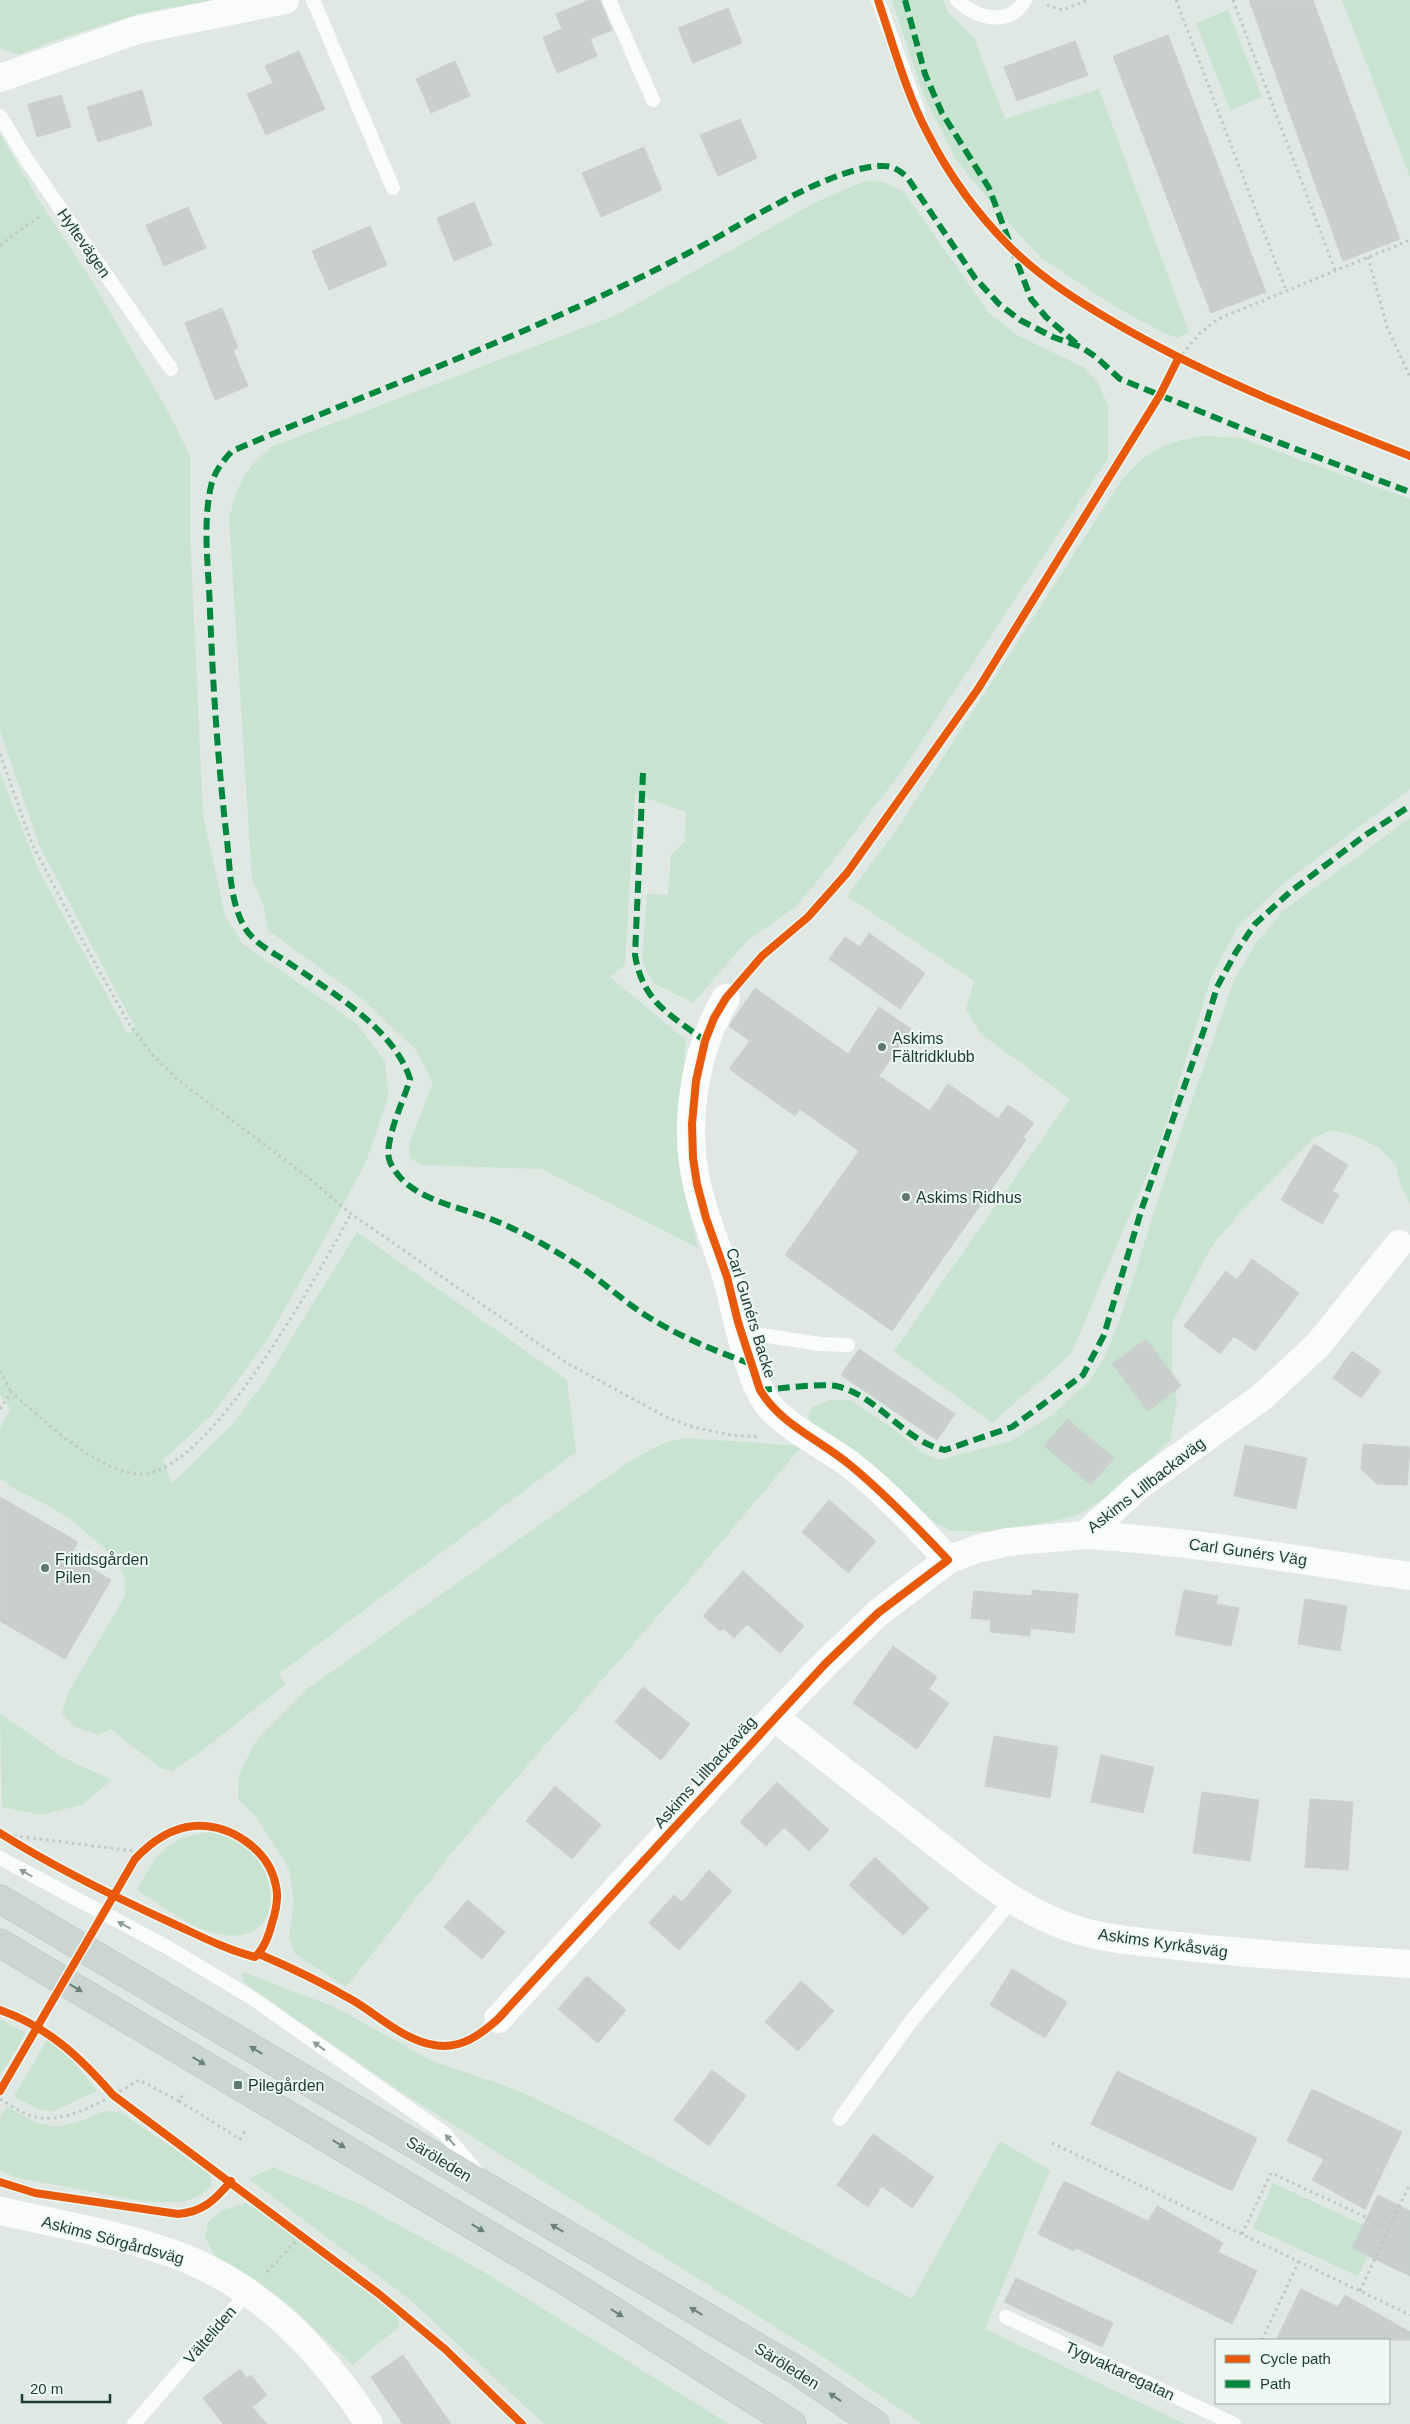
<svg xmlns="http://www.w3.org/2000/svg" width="1410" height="2424" viewBox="0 0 1410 2424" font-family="Arial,sans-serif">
	<rect width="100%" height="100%" fill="#e0e8e4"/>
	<path fill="#c8e3d0" d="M 0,0 L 213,0 L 141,13 L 59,39 L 18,55 L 0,48 Z
		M 892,0 L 943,0 L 948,12 L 974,38 L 1005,119 L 1099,89 L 1189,332 L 1178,338 L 1161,332 L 1111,304 L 1040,257 L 999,212 L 957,161 L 923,94 Z
		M 1342,0 L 1410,0 L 1410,177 Z
		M 1228,10 L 1262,97 L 1230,110 L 1196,23 Z
		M 0,134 L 42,205 L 92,281 L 171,417 L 190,456 L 190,532 L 203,815 L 225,916 L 243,944 L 356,1023 L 385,1061 L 388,1097 L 366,1162 L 320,1247 L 267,1340 L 211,1416 L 163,1460 L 172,1483 L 230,1427 L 267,1378 L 357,1232 L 567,1380 L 576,1452 L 279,1674 L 286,1684 L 203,1750 L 172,1771 L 160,1768 L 111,1729 L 98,1735 L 74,1726 L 62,1713 L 68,1693 L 125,1596 C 125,1590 126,1582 124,1576 C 113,1550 74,1522 51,1507 C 34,1497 15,1492 0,1478 L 0,1428 L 11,1409 L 0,1395 L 0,773 L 40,873 L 128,1034 L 135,1027 L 40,847 L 0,731 Z
		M 865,181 L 884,182 L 904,192 L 989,313 L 1017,335 L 1083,367 L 1099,384 L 1108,406 L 1108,458 L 902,771 L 811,889 L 795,907 L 747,941 L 693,1003 L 653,983 L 642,962 L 647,894 L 668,895 L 671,855 L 685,841 L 686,812 L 635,794 L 625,965 L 610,977 L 686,1040 L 679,1130 L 683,1186 L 698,1248 L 541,1169 L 422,1165 L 410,1158 L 409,1144 L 433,1083 L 416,1050 L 361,998 L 268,930 L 263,904 L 252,880 L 229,518 C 239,483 242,472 271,447 L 617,315 L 816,202 Z
		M 1203,436 L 1240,438 L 1410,499 L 1410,789 L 1280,886 L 1237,928 L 1211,978 L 1159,1146 L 1071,1354 L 992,1423 L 894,1351 L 1070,1099 L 981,1034 L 966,1009 L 974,981 L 847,896 L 901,823 L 1119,484 C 1147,450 1161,443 1203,436 Z
		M 1410,818 L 1410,1203 L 1401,1186 L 1396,1165 L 1378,1147 L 1350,1134 L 1331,1130 L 1314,1138 L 1237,1216 L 1210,1249 L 1185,1297 L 1172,1324 L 1172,1368 L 1177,1401 L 1170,1441 L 1112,1494 L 1077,1515 L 1050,1522 L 989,1531 L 951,1531 L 935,1523 L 912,1502 L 817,1431 L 808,1417 L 812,1407 L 831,1400 L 850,1400 L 895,1430 L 924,1454 L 939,1460 L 1011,1441 L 1052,1415 L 1089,1381 L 1104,1359 L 1121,1316 L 1168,1169 L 1234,980 L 1256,943 L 1283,911 Z
		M 687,1438 L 802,1446 L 697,1571 L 459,1844 L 346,1987 L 295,1954 L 289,1937 L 294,1901 L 289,1869 L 257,1818 L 238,1799 L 239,1774 L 256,1741 L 307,1689 L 630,1461 L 666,1442 Z
		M 0,1713 L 62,1757 L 112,1780 L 82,1805 L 40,1815 L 2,1807 Z
		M 210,1832 C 218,1834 229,1835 236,1839 C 288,1872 283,1954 210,1932 C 190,1927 155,1901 137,1890 C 158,1852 165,1838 210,1832 Z
		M 243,1972 L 335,2007 L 432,2061 L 517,2090 L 602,2131 L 912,2299 L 1000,2141 L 1050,2170 L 985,2329 L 1185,2424 L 922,2424 L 828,2360 L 401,2092 L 243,1982 L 242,1975 Z
		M 0,2019 L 26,2033 L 0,2076 Z
		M 47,2040 L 71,2058 L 97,2091 L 54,2111 L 39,2110 L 14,2096 Z
		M 7,2107 L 37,2123 L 56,2127 L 78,2122 L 106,2111 L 122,2113 L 211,2175 L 211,2187 L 201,2195 L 183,2202 L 146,2202 L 14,2177 L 0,2170 L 0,2117 Z
		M 273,2167 L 362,2205 L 479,2269 L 729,2424 L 544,2424 L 409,2299 L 249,2179 Z
		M 1273,2183 L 1379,2232 L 1358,2276 L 1253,2228 Z
		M 246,2203 L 271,2219 L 398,2316 L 399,2327 L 352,2365 L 293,2308 L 252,2278 L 216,2258 L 205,2237 L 208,2222 L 223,2210 Z"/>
	<path fill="#c8cfcc" stroke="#c9d1cd" d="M 590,0 L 600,0 L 612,30 L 590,39 L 597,56 L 557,73 L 543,37 L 562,29 L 556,14 Z
		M 1249,0 L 1313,0 L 1400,239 L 1343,261 Z
		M 728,8 L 742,43 L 693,63 L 678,28 Z
		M 1168,35 L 1266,292 L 1211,313 L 1113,56 Z
		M 1075,41 L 1088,75 L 1017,101 L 1004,67 Z
		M 299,51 L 325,109 L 266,135 L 247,94 L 273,83 L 265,66 Z
		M 455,61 L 470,96 L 431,113 L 416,79 Z
		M 142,90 L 152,125 L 98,142 L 87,107 Z
		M 61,95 L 71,127 L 37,137 L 28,104 Z
		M 740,119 L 757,158 L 718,176 L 700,135 Z
		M 644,147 L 662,190 L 601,217 L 582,173 Z
		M 474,202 L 492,245 L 454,261 L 437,218 Z
		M 188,207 L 206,248 L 164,266 L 146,225 Z
		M 370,226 L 387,265 L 329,290 L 312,251 Z
		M 222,308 L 238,348 L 233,350 L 248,386 L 215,400 L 185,323 Z
		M 869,933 L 925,973 L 900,1009 L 829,959 L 845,937 L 860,947 Z
		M 755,988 L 848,1054 L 879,1007 L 911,1029 L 879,1076 L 930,1111 L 948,1084 L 998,1119 L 1008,1105 L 1034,1123 L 1023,1137 L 1026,1140 L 892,1331 L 785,1255 L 859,1151 L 800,1109 L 795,1116 L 729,1069 L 750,1041 L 729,1026 Z
		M 1314,1144 L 1348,1165 L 1332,1191 L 1339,1195 L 1322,1224 L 1281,1200 Z
		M 1252,1259 L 1299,1293 L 1255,1351 L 1234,1336 L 1220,1354 L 1184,1326 L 1226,1271 L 1237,1280 Z
		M 1146,1339 L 1181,1386 L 1148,1411 L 1112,1364 Z
		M 859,1349 L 955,1414 L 937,1440 L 841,1375 Z
		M 1352,1351 L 1381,1371 L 1361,1398 L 1333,1378 Z
		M 1067,1419 L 1114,1458 L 1091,1485 L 1044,1446 Z
		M 1363,1444 L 1410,1447 L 1407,1485 L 1377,1484 L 1361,1469 Z
		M 1245,1445 L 1307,1458 L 1296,1509 L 1234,1496 Z
		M 0,1497 L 78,1542 L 70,1556 L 111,1580 L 65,1659 L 0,1621 Z
		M 829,1500 L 876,1541 L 848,1573 L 802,1532 Z
		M 743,1571 L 804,1626 L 780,1653 L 747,1624 L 734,1638 L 723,1628 L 720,1631 L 703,1616 Z
		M 1032,1590 L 1078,1594 L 1074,1633 L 1030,1628 L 1030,1636 L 990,1632 L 991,1620 L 971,1618 L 974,1591 L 1032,1596 Z
		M 1184,1590 L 1218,1596 L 1216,1604 L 1239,1608 L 1231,1646 L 1175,1635 Z
		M 1305,1599 L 1347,1606 L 1340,1651 L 1298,1644 Z
		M 893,1646 L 937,1677 L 929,1689 L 949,1703 L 917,1749 L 853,1703 Z
		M 643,1687 L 690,1724 L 661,1760 L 615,1722 Z
		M 994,1736 L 1058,1747 L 1050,1798 L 985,1786 Z
		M 1101,1755 L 1154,1767 L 1143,1813 L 1091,1802 Z
		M 777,1782 L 829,1830 L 809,1851 L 784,1827 L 766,1846 L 740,1822 Z
		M 555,1786 L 601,1825 L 572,1859 L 526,1821 Z
		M 1202,1792 L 1259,1800 L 1250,1861 L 1193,1853 Z
		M 1310,1799 L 1353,1802 L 1348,1870 L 1305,1867 Z
		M 875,1857 L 929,1908 L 903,1935 L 849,1885 Z
		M 709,1870 L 732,1891 L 679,1950 L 649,1923 L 674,1895 L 682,1902 Z
		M 468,1900 L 505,1932 L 482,1959 L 444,1927 Z
		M 1012,1969 L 1067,2002 L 1045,2038 L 990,2005 Z
		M 587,1976 L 626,2010 L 598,2043 L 558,2009 Z
		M 801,1981 L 834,2011 L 798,2051 L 765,2022 Z
		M 712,2070 L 746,2096 L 709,2146 L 674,2120 Z
		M 1117,2071 L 1257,2138 L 1232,2191 L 1091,2124 Z
		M 1312,2089 L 1402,2132 L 1365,2209 L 1312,2180 L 1324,2159 L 1287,2141 Z
		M 873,2134 L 934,2177 L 912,2208 L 882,2186 L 868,2207 L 837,2185 Z
		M 1064,2181 L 1148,2221 L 1157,2206 L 1223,2243 L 1218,2252 L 1257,2271 L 1232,2324 L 1076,2248 L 1074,2251 L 1038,2234 Z
		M 1378,2195 L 1410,2211 L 1410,2276 L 1352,2248 Z
		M 1016,2278 L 1113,2323 L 1102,2347 L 1004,2302 Z
		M 1301,2289 L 1338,2307 L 1345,2295 L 1410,2332 L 1410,2340 L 1276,2340 Z
		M 403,2355 L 451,2424 L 403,2424 L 371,2377 Z
		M 240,2369 L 247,2378 L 251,2375 L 267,2395 L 252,2407 L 267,2424 L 223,2424 L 203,2398 Z"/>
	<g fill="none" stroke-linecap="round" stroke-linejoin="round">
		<defs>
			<path id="primary" d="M 0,1899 L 796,2370 L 875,2424
				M 0,1943 L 566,2281 L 792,2424"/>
		</defs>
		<use href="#primary" stroke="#bac5c1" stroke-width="29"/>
		<path stroke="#bec8c5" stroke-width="3" stroke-dasharray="2.5 4" stroke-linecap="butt" d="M 1176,0 L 1286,290
			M 1233,0 L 1335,270
			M 1047,5 L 1062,10 L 1089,0
			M 0,245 L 40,216
			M 1368,257 L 1387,327 L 1410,377
			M 1178,359 L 1200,333 L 1218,319 L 1410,240
			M 0,754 L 32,844 L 86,947 L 128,1022 L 151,1053 L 178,1080 L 304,1174 L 351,1214 L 567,1363 L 668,1418 L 693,1427 L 730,1435 L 759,1437
			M 0,1371 L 11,1392
			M 0,1409 L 11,1392 C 41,1418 101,1476 143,1474 C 212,1470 319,1272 351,1214
			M 1,1834 L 133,1851 L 139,1855
			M 0,2099 C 10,2105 20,2112 31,2116 C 64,2127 111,2097 139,2080 L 179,2101 L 185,2092
			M 179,2101 L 240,2139 L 246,2129
			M 1052,2143 L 1410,2315
			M 1242,2234 L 1271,2173 L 1389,2228 L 1410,2184
			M 267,2272 L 301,2236
			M 1360,2291 L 1389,2228
			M 1262,2340 L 1299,2261"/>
		<path stroke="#fafcfb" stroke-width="14" d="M 313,0 L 393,188
			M 609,0 L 653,100
			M 878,0 L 918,111
			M 957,0 C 976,18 1009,28 1025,0
			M 0,116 L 27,160 L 171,369
			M 741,1332 L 820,1344 L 848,1345
			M 0,1858 L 167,1947 L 252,1998 L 444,2133 L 478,2173
			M 840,2119 L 912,2020 L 1012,1900
			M 1006,2317 L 1234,2424
			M 134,2424 L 248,2292"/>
		<path stroke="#fafcfb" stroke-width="28" d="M 0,78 L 137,30 L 285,0
			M 726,998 C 694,1051 683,1125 697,1185 C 705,1221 721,1254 730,1290 C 737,1319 751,1387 771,1408 C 792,1430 823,1445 848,1463 C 885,1491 917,1526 948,1560
			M 1085,1535 C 1194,1541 1301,1561 1410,1576
			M 774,1717 L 978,1876 C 1008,1898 1038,1917 1074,1929 C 1108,1940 1144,1942 1179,1946 C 1256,1955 1333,1959 1410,1964
			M 498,2019 L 774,1717 L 825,1664 L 878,1613 L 948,1560 L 977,1549 L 1008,1542 L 1085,1535 L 1140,1485 L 1262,1397 L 1291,1370 L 1318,1345 L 1399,1244
			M 0,2211 C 62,2225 127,2235 187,2259 C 265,2291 324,2354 369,2424"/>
		<use href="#primary" stroke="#cbd5d2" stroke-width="28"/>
		<path stroke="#00873e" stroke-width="6" stroke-dasharray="12 6" stroke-linecap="butt" d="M 905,0 L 925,74 L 942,113 L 989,188 L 1031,299 L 1046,317 L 1077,344
			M 643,773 L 635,955 C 643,1003 670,1014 705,1041
			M 751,1364 C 713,1350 680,1337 645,1315 C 624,1301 605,1284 585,1270 C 555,1250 522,1231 488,1218 C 454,1205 407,1199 390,1162 C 382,1144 405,1098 410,1079 C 394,1028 328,990 286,961 C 272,952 254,943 245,928 C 230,903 230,868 227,840 C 218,764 213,688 210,611 C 209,571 202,526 211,486 C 214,472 223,461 232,451 C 392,383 556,325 709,242 C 750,219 839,164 884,166 C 894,166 900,171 907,177 L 975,278 L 999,304 L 1020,320 L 1053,337 L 1081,347 L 1096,357 L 1120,379 L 1251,432 L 1410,492
			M 760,1390 C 778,1389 821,1383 836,1386 C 878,1395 904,1442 945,1450 L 1012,1427 L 1083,1375 L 1104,1335 L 1142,1208 L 1206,1024 L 1217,987 L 1236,952 L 1255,924 L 1290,892 L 1364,836 L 1410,806"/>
		<defs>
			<path id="cycleway" d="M 878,0 C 893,44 906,93 928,134 C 949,175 978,215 1010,247 C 1043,280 1084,305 1124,328 C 1215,380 1313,418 1410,456
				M 0,1833 C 55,1868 115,1897 174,1924 C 200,1936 227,1950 255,1957 C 264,1949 269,1935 272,1923 C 276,1911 279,1899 276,1886 C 269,1849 230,1824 194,1826 C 170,1828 151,1842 135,1859 L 0,2091
				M 259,1954 C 292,1968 323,1983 354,2001 C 379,2016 404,2040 434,2045 C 460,2050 480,2035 498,2019 L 825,1664 L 878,1613 L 948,1560 C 917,1527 885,1494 850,1465 C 819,1439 781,1425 760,1390 L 738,1322 L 727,1277 L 706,1218 L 697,1184 L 693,1158 L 692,1124 L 696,1081 L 705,1041 L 714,1018 L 726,998 L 762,956 L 808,917 L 847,873 L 978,689 L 1160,395 L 1178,359
				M 0,2010 C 48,2027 80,2057 113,2095 L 379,2294 L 446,2350 L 522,2424
				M 0,2182 L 35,2193 L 178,2214 C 203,2212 215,2200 231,2181"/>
		</defs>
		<use href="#cycleway" stroke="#eef8f3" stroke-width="11"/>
		<use href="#cycleway" stroke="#e8590c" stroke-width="8"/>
	</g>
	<defs><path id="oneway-solid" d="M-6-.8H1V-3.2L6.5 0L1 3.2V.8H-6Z" transform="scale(1.25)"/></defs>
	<g fill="#8c9c98">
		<use href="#oneway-solid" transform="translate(26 1873) rotate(-150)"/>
		<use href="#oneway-solid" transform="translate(124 1925) rotate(-152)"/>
		<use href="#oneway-solid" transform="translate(319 2046) rotate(-144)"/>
		<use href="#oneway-solid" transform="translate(450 2140) rotate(-131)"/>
	</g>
	<g fill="#6b817b">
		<use href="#oneway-solid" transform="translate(76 1988) rotate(31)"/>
		<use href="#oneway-solid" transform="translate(256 2050) rotate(-149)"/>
		<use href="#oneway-solid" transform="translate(199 2061) rotate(31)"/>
		<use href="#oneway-solid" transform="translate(339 2144) rotate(31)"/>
		<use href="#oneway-solid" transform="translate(478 2228) rotate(31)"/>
		<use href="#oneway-solid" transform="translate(557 2228) rotate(-149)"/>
		<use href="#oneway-solid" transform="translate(696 2311) rotate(-149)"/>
		<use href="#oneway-solid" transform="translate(617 2313) rotate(32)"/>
		<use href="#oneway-solid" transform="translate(835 2397) rotate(-146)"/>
	</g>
	<g fill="#617872" stroke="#eef8f3" stroke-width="2">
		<circle cx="882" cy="1047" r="5"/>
		<circle cx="906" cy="1197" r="5"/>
		<circle cx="45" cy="1568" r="5"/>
		<rect x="233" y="2080" width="10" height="10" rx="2.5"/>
	</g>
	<g text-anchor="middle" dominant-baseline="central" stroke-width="4" stroke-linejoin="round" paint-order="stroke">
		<g font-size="16" fill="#1d3c34" stroke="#eef8f3">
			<text transform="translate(84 243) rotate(55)">Hyltevägen</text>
			<text transform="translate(751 1313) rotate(73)">Carl Gunérs Backe</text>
			<text transform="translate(1146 1485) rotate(-38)">Askims Lillbackaväg</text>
			<text transform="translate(1248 1552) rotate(8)">Carl Gunérs Väg</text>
			<text transform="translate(705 1772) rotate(-48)">Askims Lillbackaväg</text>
			<text transform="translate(1163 1943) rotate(8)">Askims Kyrkåsväg</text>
			<text transform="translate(439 2159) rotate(31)">Säröleden</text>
			<text transform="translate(113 2240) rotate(15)">Askims Sörgårdsväg</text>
			<text transform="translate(210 2335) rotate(-49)">Välteliden</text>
			<text transform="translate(787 2366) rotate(32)">Säröleden</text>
			<text transform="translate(1120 2371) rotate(25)">Tygvaktaregatan</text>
		</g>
		<g font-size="16" fill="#1d3c34" stroke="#eef8f3" text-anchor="start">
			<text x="892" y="1038">Askims<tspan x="892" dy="18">Fältridklubb</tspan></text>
			<text x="916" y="1197">Askims Ridhus</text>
			<text x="55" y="1559">Fritidsgården<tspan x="55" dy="18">Pilen</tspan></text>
			<text x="248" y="2085">Pilegården</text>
		</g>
	</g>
	<rect x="1215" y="2339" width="175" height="65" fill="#eef8f3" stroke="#9aada7"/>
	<rect x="1225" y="2355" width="25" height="8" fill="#e8590c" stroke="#9aada7"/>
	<text x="1260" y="2364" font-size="15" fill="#1d3c34">Cycle path</text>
	<rect x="1225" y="2380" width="25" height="8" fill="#00873e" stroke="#9aada7"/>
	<text x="1260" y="2389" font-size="15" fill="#1d3c34">Path</text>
	<path d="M22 2394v8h88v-8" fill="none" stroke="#1d3c34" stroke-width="2.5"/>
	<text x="30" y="2394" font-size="15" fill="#1d3c34" stroke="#eef8f3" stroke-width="4" paint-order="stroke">20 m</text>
</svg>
